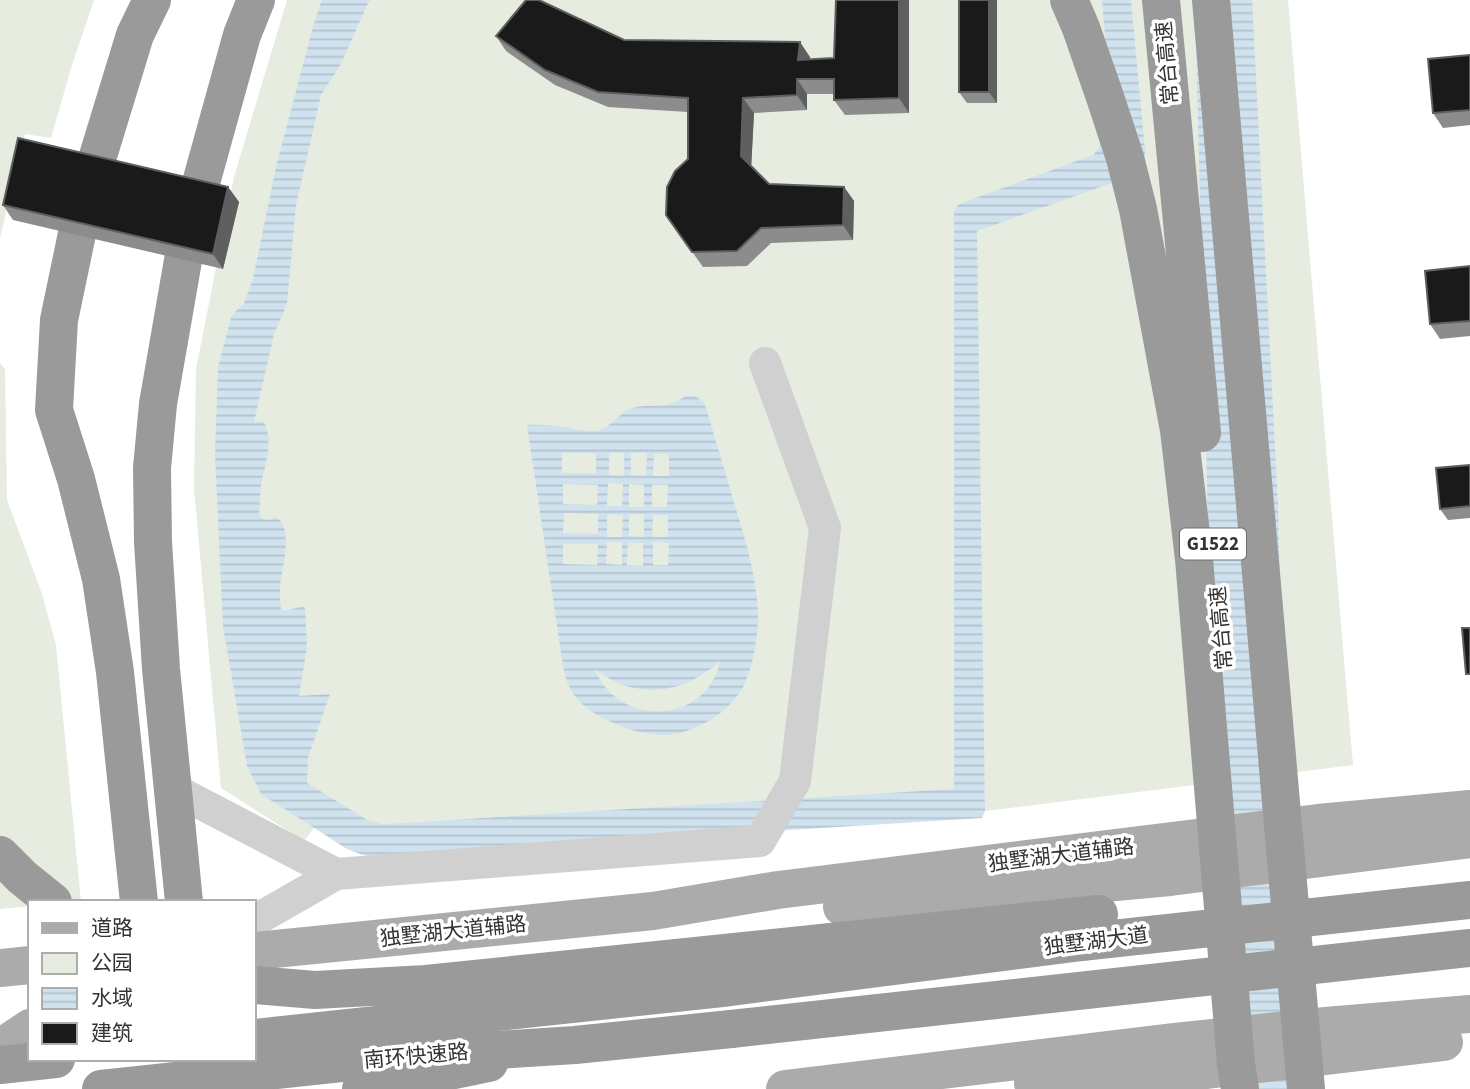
<svg xmlns="http://www.w3.org/2000/svg" width="1470" height="1089" viewBox="0 0 1470 1089" font-family="'Source Sans 3','Noto Sans SC',sans-serif">
	<defs>
		<pattern id="water-rules" width="6" height="5" patternUnits="userSpaceOnUse" patternTransform="scale(1.75)"><rect width="6" height="5" fill="#cfe2ee"/><path d="M0 2.5h6" fill="none" stroke="#b2c2cd"/></pattern>
	</defs>
	<rect width="100%" height="100%" fill="#fff"/>
	<path fill="#e6ecdf" d="M 0,0 L 94,0 L 72,65 L 51,138 L 25,134 L 0,238 Z
		M 287,0 L 1288,0 L 1353,765 L 985,811 L 985,788 L 314,828 L 304,841 L 221,788 L 194,488 L 196,369 L 234,177 Z
		M 0,363 L 5,369 L 7,500 L 42,594 L 56,645 L 81,902 L 30,902 L 30,906 L 0,909 Z"/>
	<path fill="url(#water-rules)" fill-rule="evenodd" d="M 322,0 L 371,0 L 368,3 L 341,64 L 321,95 L 296,205 L 287,304 L 274,334 L 254,422 L 264,422 C 274,441 265,465 261,485 C 260,494 260,504 259,514 L 261,518 C 266,521 271,520 276,517 C 295,529 281,569 280,587 C 280,594 280,602 281,609 C 287,613 296,606 304,607 L 305,608 L 307,647 L 299,696 L 330,694 L 308,758 L 307,783 L 369,821 L 382,824 L 954,789 L 954,211 L 958,205 L 962,203 L 1093,155 C 1104,144 1108,126 1111,110 L 1102,0 L 1131,0 L 1145,151 L 1145,165 L 1137,174 L 977,231 L 985,811 L 982,818 L 369,856 L 360,854 L 347,849 L 261,794 L 247,766 L 223,626 L 215,454 L 218,367 L 232,315 L 244,303 L 253,279 L 276,167 L 314,23 Z
		M 1195,0 L 1252,0 L 1278,507 L 1292,1089 L 1222,1089 Z
		M 685,396 L 695,396 L 704,402 C 714,435 724,467 733,499 C 746,543 764,595 756,641 C 754,656 750,673 743,687 C 735,702 720,715 705,723 C 697,726 689,731 680,733 C 654,739 626,730 603,718 C 579,705 568,693 563,666 L 527,425 C 541,424 555,426 570,428 C 578,430 588,432 597,431 C 611,428 619,412 633,408 C 654,402 665,412 685,396 ZM 562,453 L 596,453 L 596,473 L 562,473 ZM 609,453 L 624,453 L 624,476 L 609,475 ZM 631,453 L 647,453 L 646,476 L 631,475 ZM 654,454 L 669,454 L 669,476 L 653,476 ZM 608,483 L 623,484 L 622,506 L 607,506 ZM 563,484 L 598,485 L 597,505 L 563,504 ZM 629,484 L 644,485 L 644,507 L 629,507 ZM 652,485 L 668,485 L 667,507 L 652,507 ZM 564,513 L 598,514 L 598,534 L 563,533 ZM 607,514 L 623,515 L 622,537 L 607,537 ZM 629,514 L 644,514 L 644,537 L 629,536 ZM 653,515 L 668,515 L 668,537 L 652,537 ZM 607,542 L 622,542 L 622,565 L 606,564 ZM 653,542 L 669,543 L 668,565 L 653,565 ZM 628,543 L 643,543 L 643,566 L 627,565 ZM 563,544 L 598,544 L 597,565 L 563,564 ZM 720,661 C 708,724 620,729 595,670 C 601,672 607,678 614,681 C 652,699 690,688 720,661 Z"/>
	<g fill="none" stroke-linecap="round" stroke-linejoin="round">
		<path stroke="#d0d0d0" stroke-width="32" d="M 173,789 L 336,874
			M 254,921 L 336,874 L 760,841 L 795,781 L 825,528 L 765,363"/>
		<path stroke="#ababab" stroke-width="38" d="M 842,907 L 1170,877 L 1470,839
			M 254,951 L 653,911 L 778,890 L 1318,823 L 1470,809
			M 0,968 L 30,965
			M 0,1048 L 30,1028
			M 1033,1083 L 1207,1070 L 1444,1042
			M 785,1089 L 1173,1042 L 1326,1026 L 1470,1014"/>
		<path stroke="#9a9a9a" stroke-width="38" d="M 0,855 L 22,877 L 53,902
			M 139,902 L 115,672 L 101,579 L 76,479 L 54,410 L 59,320 L 83,205 L 135,35 L 152,0
			M 184,902 L 161,669 L 153,542 L 152,468 L 158,404 L 189,226 L 242,35 L 256,0
			M 254,985 L 315,990 L 426,984 L 1099,914
			M 731,1029 L 1470,948
			M 254,1038 L 722,988 L 1074,943 L 1470,900
			M 0,1065 L 56,1059
			M 361,1089 L 489,1063"/>
		<path stroke="#9a9a9a" stroke-width="38" d="M 1069,0 L 1081,28 L 1106,100 L 1125,158 L 1138,209 L 1179,430 L 1194,559 L 1236,1064 L 1240,1089
			M 1161,0 L 1202,433
			M 1211,0 L 1306,1089
			M 101,1089 L 416,1055 L 575,1045 L 731,1029"/>
	</g>
	<path fill="#8c8c8c" d="M 909,0 L 909,113 L 845,115 L 834,100 L 834,94 L 807,94 L 807,110 L 754,113 L 751,167 L 769,184 L 844,187 L 854,201 L 853,240 L 771,243 L 747,266 L 703,267 L 666,215 L 688,159 L 688,112 L 608,107 L 555,85 L 506,51 L 496,36 L 624,40 L 810,57 L 810,60 L 834,58 Z
		M 997,0 L 997,103 L 967,103 L 959,92 Z
		M 1470,55 L 1470,125 L 1443,128 L 1433,113 Z
		M 228,187 L 239,202 L 223,269 L 13,220 L 3,205 Z
		M 1470,266 L 1470,336 L 1440,339 L 1430,324 Z
		M 1470,465 L 1470,518 L 1448,520 L 1440,509 Z"/>
	<path fill="#5f5f5f" d="M 899,0 L 909,0 L 909,113 L 899,98 Z
		M 989,0 L 997,0 L 997,103 L 989,92 Z
		M 800,42 L 810,57 L 809,75 L 798,60 Z
		M 797,79 L 807,94 L 807,110 L 797,95 Z
		M 743,98 L 754,113 L 751,171 L 741,156 Z
		M 228,187 L 239,202 L 223,269 L 213,254 Z
		M 844,187 L 854,201 L 853,240 L 843,225 Z"/>
	<path fill="#1a1a1a" stroke="#5f5f5f" stroke-width="2" d="M 526,0 L 539,0 L 624,40 L 800,42 L 798,60 L 834,58 L 836,0 L 899,0 L 899,98 L 834,100 L 834,79 L 797,79 L 797,95 L 743,98 L 741,156 L 769,184 L 844,187 L 843,225 L 761,228 L 737,251 L 692,252 L 666,215 L 667,187 L 675,171 L 688,159 L 688,98 L 598,92 L 545,70 L 496,36 Z
		M 959,0 L 989,0 L 989,92 L 959,92 Z
		M 1470,55 L 1470,110 L 1433,113 L 1428,59 Z
		M 18,138 L 228,187 L 213,254 L 3,205 Z
		M 1470,266 L 1470,321 L 1430,324 L 1425,271 Z
		M 1470,465 L 1470,506 L 1440,509 L 1436,468 Z
		M 1462,628 L 1470,628 L 1470,674 L 1466,674 Z"/>
	<g text-anchor="middle" dominant-baseline="central" stroke-width="7" stroke-linejoin="round" paint-order="stroke">
		<rect fill="#fff" stroke="#707070" stroke-width="2" x="1180" y="528.5" width="66" height="31" rx="5"/>
		<g font-size="19" font-weight="bold" fill="#333">
			<text x="1213" y="544">G1522</text>
		</g>
		<g font-size="21" fill="#333" stroke="#fff">
			<text transform="translate(1167 63) rotate(-95)">常台高速</text>
			<text transform="translate(1221 628) rotate(-95)">常台高速</text>
			<text transform="translate(1061 855) rotate(-7)">独墅湖大道辅路</text>
			<text transform="translate(453 931) rotate(-6)">独墅湖大道辅路</text>
			<text transform="translate(1096 941) rotate(-7)">独墅湖大道</text>
			<text transform="translate(416 1056) rotate(-5)">南环快速路</text>
		</g>
	</g>
	<rect x="28" y="900" width="228" height="161" fill="#ffffff" stroke="#adadad" stroke-width="2"/>
	<rect x="42" y="923" width="35" height="10" fill="#ababab" stroke="#adadad" stroke-width="2"/>
	<text x="91" y="935" font-size="21" fill="#333333">道路</text>
	<rect x="42" y="953" width="35" height="21" fill="#e6ecdf" stroke="#adadad" stroke-width="2"/>
	<text x="91" y="970" font-size="21" fill="#333333">公园</text>
	<rect x="42" y="988" width="35" height="21" fill="url(#water-rules)" stroke="#adadad" stroke-width="2"/>
	<text x="91" y="1005" font-size="21" fill="#333333">水域</text>
	<rect x="42" y="1023" width="35" height="21" fill="#1a1a1a" stroke="#adadad" stroke-width="2"/>
	<text x="91" y="1040" font-size="21" fill="#333333">建筑</text>
</svg>
